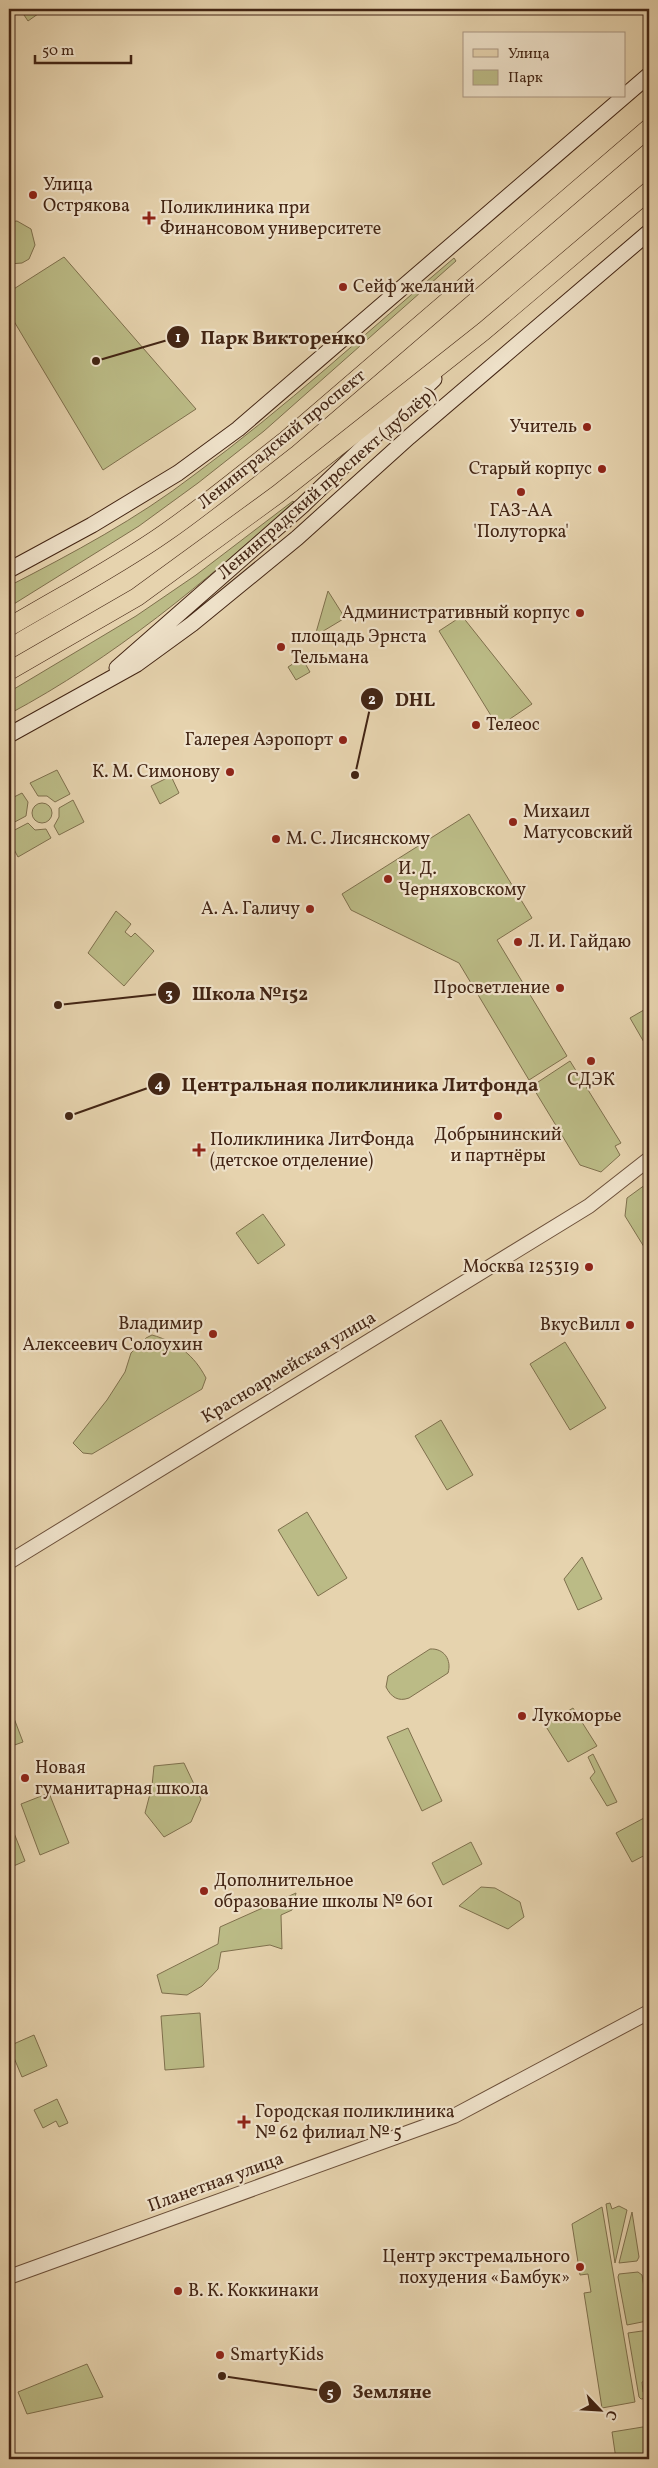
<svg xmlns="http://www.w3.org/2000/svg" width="658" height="2468" viewBox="0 0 658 2468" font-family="Vollkorn,serif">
	<rect width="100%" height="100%" fill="#e6d3ae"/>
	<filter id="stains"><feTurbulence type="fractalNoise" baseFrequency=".004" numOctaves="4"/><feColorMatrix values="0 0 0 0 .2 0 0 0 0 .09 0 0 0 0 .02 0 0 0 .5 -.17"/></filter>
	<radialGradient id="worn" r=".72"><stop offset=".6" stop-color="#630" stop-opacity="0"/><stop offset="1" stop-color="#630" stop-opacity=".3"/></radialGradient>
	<path fill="#bbbb86" stroke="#7f704d" d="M 20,9 L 45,9 L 28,21 Z
		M 17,221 L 31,229 L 35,245 L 29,259 L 22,263 L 9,264 L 9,222 Z
		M 64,257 L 196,409 L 103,470 L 9,313 L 9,292 Z
		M 454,258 L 456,261 L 264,431 L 198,483 L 139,526 L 9,607 L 9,586 C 73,553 137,519 194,475 C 285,408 368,331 454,258 Z
		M 293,501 L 294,502 C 205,582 114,658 9,714 L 9,692 L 136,616 L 196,575 Z
		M 328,591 L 345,618 L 315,636 Z
		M 462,616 L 532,704 L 498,727 L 439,631 Z
		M 302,658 L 310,672 L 296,680 L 288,667 Z
		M 57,770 L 70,794 L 55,802 L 47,796 L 38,796 L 30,783 Z
		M 171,776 L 179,793 L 160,804 L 151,786 Z
		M 11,792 L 14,797 L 22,793 L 28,802 L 26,816 L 9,825 L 9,793 Z
		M 73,800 L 84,822 L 59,835 L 54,826 L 59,817 L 59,808 Z
		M32 813a10 10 0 1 1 20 0a10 10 0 1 1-20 0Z
		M 469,814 L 532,918 L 497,940 L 567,1056 L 529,1080 L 459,963 L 351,910 L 342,894 Z
		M 28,823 L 35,830 L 46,829 L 51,838 L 18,857 L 9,840 L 9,833 Z
		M 116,911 L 131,924 L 125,932 L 131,937 L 135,933 L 154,951 L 124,986 L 88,953 Z
		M 649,1007 L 649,1041 L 645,1044 L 630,1018 Z
		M 570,1061 L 621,1143 L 615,1146 L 620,1155 L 601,1172 L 580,1165 L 532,1086 Z
		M 649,1182 L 649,1255 L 625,1216 L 627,1198 Z
		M 263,1214 L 285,1245 L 258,1264 L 236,1233 Z
		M 152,1335 C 177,1342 194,1355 206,1378 L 202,1389 L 92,1454 L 83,1453 L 73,1443 L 107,1400 L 125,1372 L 131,1353 L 146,1338 Z
		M 565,1342 L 606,1408 L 570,1430 L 530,1364 Z
		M 441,1420 L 473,1475 L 447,1490 L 415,1436 Z
		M 307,1512 L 347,1578 L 318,1596 L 278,1530 Z
		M 582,1557 L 602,1599 L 578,1610 L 564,1579 Z
		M 430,1649 C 444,1648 452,1660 448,1673 L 409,1698 C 398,1702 391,1697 386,1687 L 388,1676 Z
		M 9,1705 L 23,1742 L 9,1747 Z
		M 573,1708 L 597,1746 L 568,1762 L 545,1725 Z
		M 408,1728 L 442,1801 L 422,1811 L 387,1737 Z
		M 593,1754 L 617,1802 L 607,1806 L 590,1778 L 595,1772 L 588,1757 Z
		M 184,1763 L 201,1799 L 191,1822 L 164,1837 L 145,1813 L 152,1786 L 154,1766 Z
		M 49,1793 L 69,1843 L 40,1855 L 21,1804 Z
		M 644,1818 L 649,1829 L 649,1853 L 632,1862 L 616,1833 Z
		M 14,1833 L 25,1861 L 9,1868 L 9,1835 Z
		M 471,1842 L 482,1864 L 443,1885 L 432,1863 Z
		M 481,1887 L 495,1888 L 520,1902 L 524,1917 L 508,1929 L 459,1906 Z
		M 296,1893 L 292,1910 L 281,1915 L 282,1949 L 270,1945 L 221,1952 L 218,1969 L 202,1986 L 187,1995 L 162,1993 L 157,1975 L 218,1944 L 220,1927 Z
		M 200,2013 L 204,2067 L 165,2070 L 161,2016 Z
		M 34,2035 L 47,2066 L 22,2077 L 9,2046 Z
		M 57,2099 L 68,2123 L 59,2127 L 56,2121 L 43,2128 L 34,2110 Z
		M 610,2203 L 612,2209 L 619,2206 L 627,2210 L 615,2263 L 606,2204 Z
		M 602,2207 L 635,2402 L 602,2408 L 584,2293 L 591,2292 L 588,2274 L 580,2275 L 572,2224 Z
		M 632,2212 L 639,2257 L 637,2261 L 619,2263 Z
		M 638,2272 L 642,2275 L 649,2317 L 647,2321 L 627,2325 L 618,2277 L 619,2274 Z
		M 649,2330 L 649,2380 L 642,2382 L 643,2392 L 649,2391 L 649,2398 L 641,2399 L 639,2397 L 628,2333 Z
		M 87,2364 L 103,2397 L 27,2414 L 18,2392 Z
		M 649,2426 L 649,2459 L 616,2459 L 612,2432 Z"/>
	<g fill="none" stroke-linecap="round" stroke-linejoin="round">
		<defs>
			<path id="tertiary" d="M 9,1562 L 589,1206 L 649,1159
				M 9,2277 L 454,2116 L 649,2012"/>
			<path id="secondary" d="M 9,570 L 92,525 L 178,473 L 238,429 L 649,75
				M 117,668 L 303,505 L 434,379
				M 9,735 L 137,664 L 192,624 L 297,538 L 409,437 L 649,232"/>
			<path id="primary" d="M 9,627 C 61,596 115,568 165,533 C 207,504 246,471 286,440 L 649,128
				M 9,671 L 137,597 L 278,494 L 484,331 L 649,191"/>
		</defs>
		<use href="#tertiary" stroke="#6c503a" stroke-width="16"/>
		<use href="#secondary" stroke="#432514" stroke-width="17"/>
		<use href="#primary" stroke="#432514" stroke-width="19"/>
		<use href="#tertiary" stroke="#efe2ca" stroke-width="14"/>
		<use href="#secondary" stroke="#efe2ca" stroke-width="15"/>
		<use href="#primary" stroke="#e6d3ae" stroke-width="18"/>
	</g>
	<g fill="#8f2418" stroke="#efe2ca" stroke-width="2">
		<circle cx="33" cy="195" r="5"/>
		<path d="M146.5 210.5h5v5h5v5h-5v5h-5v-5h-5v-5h5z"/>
		<circle cx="343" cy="287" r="5"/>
		<circle cx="587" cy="427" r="5"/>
		<circle cx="602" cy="469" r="5"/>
		<circle cx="521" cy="492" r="5"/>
		<circle cx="580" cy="613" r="5"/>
		<circle cx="281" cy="647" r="5"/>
		<circle cx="476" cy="725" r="5"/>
		<circle cx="343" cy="740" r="5"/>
		<circle cx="230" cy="772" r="5"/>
		<circle cx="513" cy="822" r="5"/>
		<circle cx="276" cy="839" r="5"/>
		<circle cx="388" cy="879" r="5"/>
		<circle cx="310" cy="909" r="5"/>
		<circle cx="518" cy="942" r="5"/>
		<circle cx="560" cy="988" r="5"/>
		<circle cx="591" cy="1061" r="5"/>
		<circle cx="498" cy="1116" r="5"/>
		<path d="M196.5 1142.5h5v5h5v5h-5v5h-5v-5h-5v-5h5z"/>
		<circle cx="589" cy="1267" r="5"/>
		<circle cx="630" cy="1325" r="5"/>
		<circle cx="213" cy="1334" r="5"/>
		<circle cx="522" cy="1716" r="5"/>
		<circle cx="25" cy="1778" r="5"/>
		<circle cx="204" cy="1891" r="5"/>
		<path d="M241.5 2114.5h5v5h5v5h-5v5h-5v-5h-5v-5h5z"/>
		<circle cx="580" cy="2267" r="5"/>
		<circle cx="178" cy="2291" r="5"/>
		<circle cx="220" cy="2355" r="5"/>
	</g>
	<g text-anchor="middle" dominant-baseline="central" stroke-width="4.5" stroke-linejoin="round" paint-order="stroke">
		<g font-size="18" fill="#432514" stroke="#efe2ca" text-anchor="start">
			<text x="43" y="185">Улица<tspan x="43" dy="21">Острякова</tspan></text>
			<text x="160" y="208">Поликлиника при<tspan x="160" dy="21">Финансовом университете</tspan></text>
			<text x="353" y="287">Сейф желаний</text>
			<text x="577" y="427" text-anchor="end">Учитель</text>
			<text x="592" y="469" text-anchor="end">Старый корпус</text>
			<text x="521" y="511" text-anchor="middle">ГАЗ-АА<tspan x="521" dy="21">'Полуторка'</tspan></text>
			<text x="570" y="613" text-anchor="end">Административный корпус</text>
			<text x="291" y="637">площадь Эрнста<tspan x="291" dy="21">Тельмана</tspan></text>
			<text x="486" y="725">Телеос</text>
			<text x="333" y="740" text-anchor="end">Галерея Аэропорт</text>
			<text x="220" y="772" text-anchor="end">К. М. Симонову</text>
			<text x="523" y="812">Михаил<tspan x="523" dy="21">Матусовский</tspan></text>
			<text x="286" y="839">М. С. Лисянскому</text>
			<text x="398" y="869">И. Д.<tspan x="398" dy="21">Черняховскому</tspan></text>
			<text x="300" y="909" text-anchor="end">А. А. Галичу</text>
			<text x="528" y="942">Л. И. Гайдаю</text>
			<text x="550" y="988" text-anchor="end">Просветление</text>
			<text x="591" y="1080" text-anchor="middle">СДЭК</text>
			<text x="498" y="1135" text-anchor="middle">Добрынинский<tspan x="498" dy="21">и партнёры</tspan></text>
			<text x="210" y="1140">Поликлиника ЛитФонда<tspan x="210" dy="21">(детское отделение)</tspan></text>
			<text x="579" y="1267" text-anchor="end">Москва 125319</text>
			<text x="203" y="1324" text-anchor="end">Владимир<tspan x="203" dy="21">Алексеевич Солоухин</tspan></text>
			<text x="620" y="1325" text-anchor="end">ВкусВилл</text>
			<text x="532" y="1716">Лукоморье</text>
			<text x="35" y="1768">Новая<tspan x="35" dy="21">гуманитарная школа</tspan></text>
			<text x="214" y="1881">Дополнительное<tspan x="214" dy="21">образование школы № 601</tspan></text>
			<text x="255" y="2112">Городская поликлиника<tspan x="255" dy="21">№ 62 филиал № 5</tspan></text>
			<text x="570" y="2257" text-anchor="end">Центр экстремального<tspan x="570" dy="21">похудения «Бамбук»</tspan></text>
			<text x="188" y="2291">В. К. Коккинаки</text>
			<text x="230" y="2355">SmartyKids</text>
		</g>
		<g font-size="18" fill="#432514" stroke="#efe2ca">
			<text transform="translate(282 440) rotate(-39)">Ленинградский проспект</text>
			<text transform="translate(327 484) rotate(-41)">Ленинградский проспект (дублёр)</text>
			<text transform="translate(289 1368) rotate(-31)">Красноармейская улица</text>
			<text transform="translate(216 2183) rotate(-20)">Планетная улица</text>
		</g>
	</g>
	<path fill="none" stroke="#432514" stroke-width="2" d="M96 361L178 337M355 775L372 699M58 1005L169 993M69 1116L159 1084M222 2376L330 2392"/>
	<g fill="#432514" stroke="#efe2ca" stroke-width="2">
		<circle cx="96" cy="361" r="5"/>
		<circle cx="355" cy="775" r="5"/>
		<circle cx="58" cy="1005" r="5"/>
		<circle cx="69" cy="1116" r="5"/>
		<circle cx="222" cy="2376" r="5"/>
		<circle cx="178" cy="337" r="12"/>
		<circle cx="372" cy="699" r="12"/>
		<circle cx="169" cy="993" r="12"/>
		<circle cx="159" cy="1084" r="12"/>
		<circle cx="330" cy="2392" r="12"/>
	</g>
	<g font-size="15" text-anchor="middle" font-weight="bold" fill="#fff">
		<text x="178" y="342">1</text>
		<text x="372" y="704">2</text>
		<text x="169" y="998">3</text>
		<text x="159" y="1089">4</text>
		<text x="330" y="2397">5</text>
	</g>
	<g font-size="19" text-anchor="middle" font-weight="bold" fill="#432514" stroke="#efe2ca" stroke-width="4.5" stroke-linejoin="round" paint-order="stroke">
		<text x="283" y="344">Парк Викторенко</text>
		<text x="415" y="706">DHL</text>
		<text x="250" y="1000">Школа №152</text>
		<text x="360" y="1091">Центральная поликлиника Литфонда</text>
		<text x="392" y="2398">Земляне</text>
	</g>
	<rect width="658" height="2468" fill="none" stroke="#e6d3ae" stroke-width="30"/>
	<rect x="10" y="10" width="638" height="2448" fill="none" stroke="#432514" stroke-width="2.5"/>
	<rect x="15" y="15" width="628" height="2438" fill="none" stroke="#432514"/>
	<rect x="463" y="32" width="162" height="65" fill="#efe2ca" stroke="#aa9681"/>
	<rect x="473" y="49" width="25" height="8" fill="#e6d3ae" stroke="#aa9681"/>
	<text x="508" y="58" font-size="15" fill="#432514">Улица</text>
	<rect x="473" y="70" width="25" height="15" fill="#bbbb86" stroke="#aa9681"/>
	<text x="508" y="82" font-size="15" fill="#432514">Парк</text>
	<g transform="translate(600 2410) rotate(115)" stroke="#efe2ca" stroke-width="4" paint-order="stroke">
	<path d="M0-4L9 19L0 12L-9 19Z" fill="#432514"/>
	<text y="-8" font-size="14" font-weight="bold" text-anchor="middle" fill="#432514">С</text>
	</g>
	<path d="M35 55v8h96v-8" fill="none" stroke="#432514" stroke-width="2.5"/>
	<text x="42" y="55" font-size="15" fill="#432514" stroke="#efe2ca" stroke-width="4" paint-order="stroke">50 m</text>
	<rect width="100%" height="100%" filter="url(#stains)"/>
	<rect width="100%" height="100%" fill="url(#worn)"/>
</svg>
